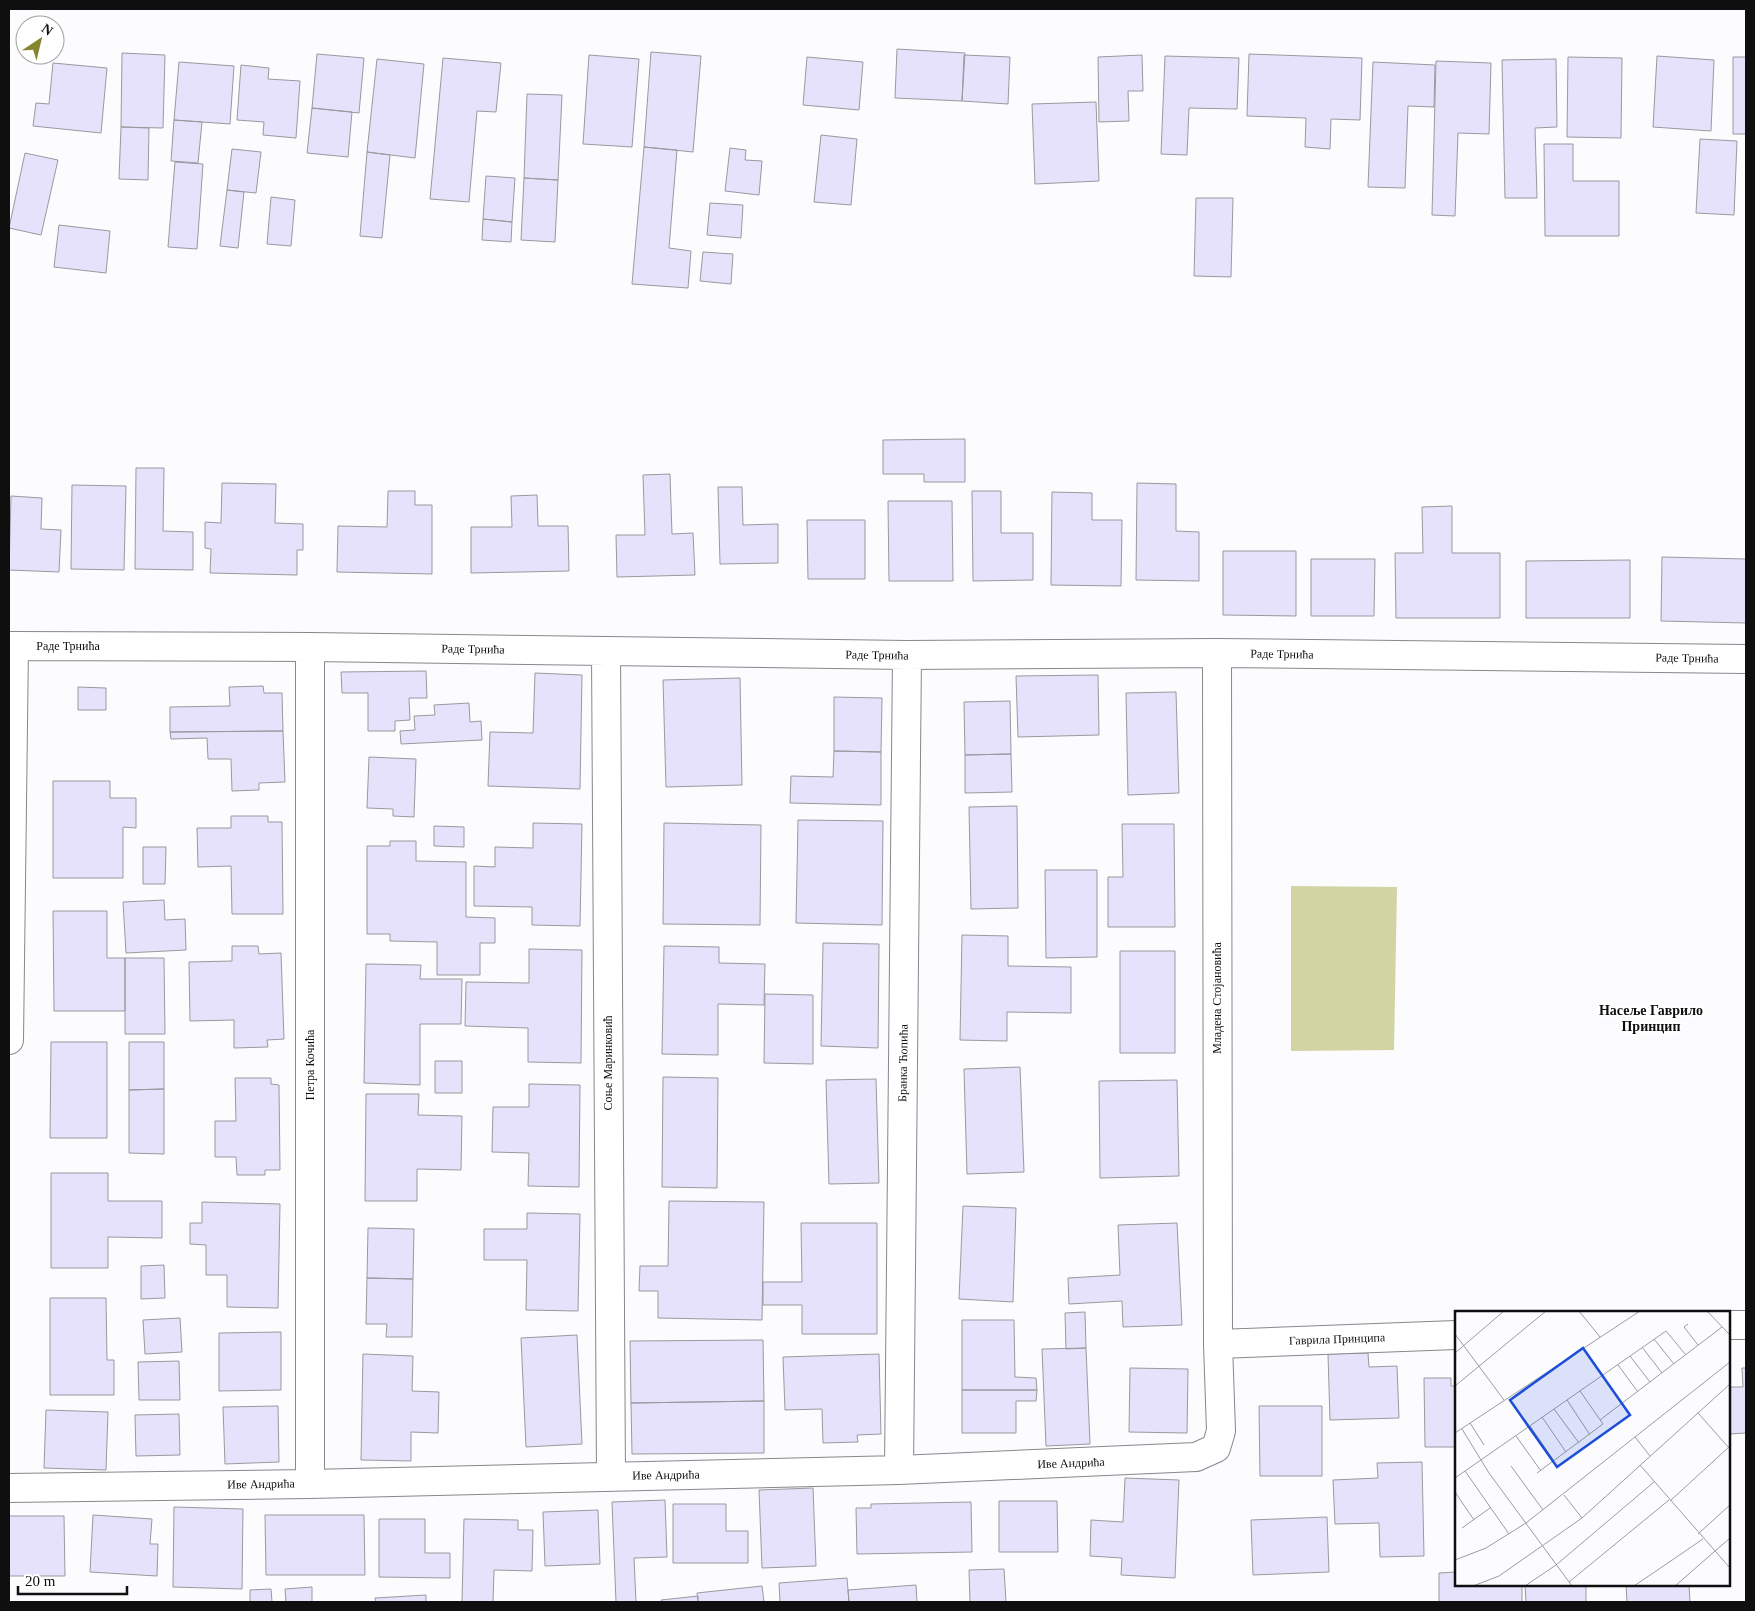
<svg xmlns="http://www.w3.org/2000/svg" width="1755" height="1611" viewBox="0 0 1755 1611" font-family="'Times New Roman',serif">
	<rect width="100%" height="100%" fill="#fcfbfe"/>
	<path fill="#d2d4a4" d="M 1291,886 L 1397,887 L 1394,1050 L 1291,1051 Z"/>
	<path fill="#e6e2fb" stroke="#9a999e" d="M 897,49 L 965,53 L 962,101 L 895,98 Z
		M 651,52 L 701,56 L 693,152 L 644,147 Z
		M 122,53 L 165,55 L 163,128 L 121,127 Z
		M 317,54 L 364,58 L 359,113 L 312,108 Z
		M 1249,54 L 1362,58 L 1360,120 L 1331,119 L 1330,149 L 1305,147 L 1306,118 L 1247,116 Z
		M 589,55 L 639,59 L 632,147 L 583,144 Z
		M 964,55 L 1010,57 L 1008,104 L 962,101 Z
		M 1142,55 L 1143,91 L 1128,91 L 1129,121 L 1099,122 L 1098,57 Z
		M 1165,56 L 1239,58 L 1237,109 L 1189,108 L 1187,155 L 1161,154 Z
		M 1657,56 L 1714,60 L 1711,131 L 1653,127 Z
		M 807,57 L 863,62 L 859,110 L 803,105 Z
		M 1568,57 L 1622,58 L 1621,138 L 1567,137 Z
		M 1733,57 L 1746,57 L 1746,134 L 1733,134 Z
		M 443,58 L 501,63 L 496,112 L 477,111 L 469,202 L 430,199 Z
		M 377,59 L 424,64 L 415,158 L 367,152 Z
		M 1556,59 L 1557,127 L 1535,128 L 1537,198 L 1505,198 L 1502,60 Z
		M 1436,61 L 1491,63 L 1489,134 L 1458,133 L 1455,216 L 1432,215 Z
		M 179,62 L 234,66 L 230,124 L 174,120 Z
		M 1373,62 L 1435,65 L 1434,107 L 1408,106 L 1405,188 L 1368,187 Z
		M 53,63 L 107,68 L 101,133 L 33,126 L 36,103 L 49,104 Z
		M 241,65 L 269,68 L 268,79 L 300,81 L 296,138 L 263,135 L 264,122 L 237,120 Z
		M 527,94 L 562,95 L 558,180 L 524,178 Z
		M 1096,102 L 1099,181 L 1035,184 L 1032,104 Z
		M 312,108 L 352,112 L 348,157 L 307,153 Z
		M 174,120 L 202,122 L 198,163 L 171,161 Z
		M 121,127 L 149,128 L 148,180 L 119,179 Z
		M 821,135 L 857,139 L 851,205 L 814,202 Z
		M 1700,139 L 1737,141 L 1734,215 L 1696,213 Z
		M 1544,144 L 1573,144 L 1573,181 L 1619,181 L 1619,236 L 1545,236 Z
		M 644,147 L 677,150 L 669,248 L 691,251 L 688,288 L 632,284 Z
		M 730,148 L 746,150 L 745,160 L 762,161 L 759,195 L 725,191 Z
		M 232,149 L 261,152 L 256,193 L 227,190 Z
		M 367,152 L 390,155 L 382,238 L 360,236 Z
		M 25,153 L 58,160 L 41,235 L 9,228 Z
		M 175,162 L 203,164 L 197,249 L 168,247 Z
		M 486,176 L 515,178 L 512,222 L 483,219 Z
		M 524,178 L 558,180 L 555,242 L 521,240 Z
		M 227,190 L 244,192 L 238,248 L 220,246 Z
		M 271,197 L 295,200 L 291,246 L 267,244 Z
		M 1196,198 L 1233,198 L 1231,277 L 1194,276 Z
		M 710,203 L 743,205 L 741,238 L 707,235 Z
		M 483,219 L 512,222 L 511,242 L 482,240 Z
		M 59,225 L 110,231 L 106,273 L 54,267 Z
		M 703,252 L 733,254 L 731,284 L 700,281 Z
		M 965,439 L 965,482 L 924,482 L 924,474 L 883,474 L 883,440 Z
		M 136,468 L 164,468 L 163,531 L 193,532 L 193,570 L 135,569 Z
		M 670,474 L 672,534 L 693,533 L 695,575 L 617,577 L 616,535 L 645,535 L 643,475 Z
		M 222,483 L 276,484 L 275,523 L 303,524 L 303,550 L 297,550 L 297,575 L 210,573 L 211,549 L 205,548 L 205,522 L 221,523 Z
		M 1137,483 L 1176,484 L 1176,531 L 1199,532 L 1199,581 L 1136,580 Z
		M 72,485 L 126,486 L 124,570 L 71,569 Z
		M 718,487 L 742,487 L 743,525 L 778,524 L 778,563 L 720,564 Z
		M 388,491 L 415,491 L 415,505 L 432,505 L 432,574 L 337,572 L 338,526 L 387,527 Z
		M 972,491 L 1001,491 L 1001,533 L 1033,533 L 1033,580 L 973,581 Z
		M 1052,492 L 1092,493 L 1092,520 L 1122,520 L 1121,586 L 1051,585 Z
		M 537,495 L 538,526 L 568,526 L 569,571 L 471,573 L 471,527 L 512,527 L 511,496 Z
		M 11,496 L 42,498 L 41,529 L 61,530 L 59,572 L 9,570 Z
		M 888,501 L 952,501 L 953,581 L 889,581 Z
		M 1452,506 L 1452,553 L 1500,553 L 1500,618 L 1396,618 L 1395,553 L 1423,553 L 1422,507 Z
		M 807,520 L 865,520 L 865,579 L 808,579 Z
		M 1223,551 L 1296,551 L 1296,616 L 1223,615 Z
		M 1662,557 L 1746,559 L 1746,623 L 1661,621 Z
		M 1311,559 L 1375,559 L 1374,616 L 1311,616 Z
		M 1630,560 L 1630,618 L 1526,618 L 1526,561 Z
		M 426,671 L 427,698 L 409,698 L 410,720 L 395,721 L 395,731 L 368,731 L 368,693 L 342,693 L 341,672 Z
		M 535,673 L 582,675 L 580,789 L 488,786 L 490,732 L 533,733 Z
		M 1098,675 L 1099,735 L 1018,737 L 1016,676 Z
		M 740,678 L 742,785 L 666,787 L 663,680 Z
		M 263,686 L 264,693 L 282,693 L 283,731 L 170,732 L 170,707 L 230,706 L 229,687 Z
		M 78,687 L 106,688 L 106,710 L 78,710 Z
		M 1176,692 L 1179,793 L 1128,795 L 1126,693 Z
		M 834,697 L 882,698 L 881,752 L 834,751 Z
		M 1010,701 L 1011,754 L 965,755 L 964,702 Z
		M 469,703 L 470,722 L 481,721 L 482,740 L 401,744 L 400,731 L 415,730 L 414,716 L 435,715 L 434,705 Z
		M 283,731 L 285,782 L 259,783 L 259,790 L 232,791 L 231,759 L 208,759 L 207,738 L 171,739 L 170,732 Z
		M 834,751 L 881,752 L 881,805 L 790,803 L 791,776 L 833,777 Z
		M 1011,754 L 1012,792 L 965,793 L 965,755 Z
		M 369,757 L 416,759 L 414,817 L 393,816 L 393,809 L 367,808 Z
		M 53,781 L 110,781 L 110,798 L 136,798 L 136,828 L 123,827 L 123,878 L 53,878 Z
		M 1017,806 L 1018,908 L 971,909 L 969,807 Z
		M 231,816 L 268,816 L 268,822 L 282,822 L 283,914 L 232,914 L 231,866 L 198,867 L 197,828 L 231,828 Z
		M 798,820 L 883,821 L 882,925 L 796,923 Z
		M 533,823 L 582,824 L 580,926 L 532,925 L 532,907 L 474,906 L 474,866 L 495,867 L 495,847 L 533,848 Z
		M 664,823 L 761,825 L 760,925 L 663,924 Z
		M 1122,824 L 1174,824 L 1175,927 L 1108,927 L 1108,877 L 1123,877 Z
		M 434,826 L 464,827 L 464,847 L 434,846 Z
		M 390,841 L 416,841 L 416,861 L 466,862 L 466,917 L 495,918 L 495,943 L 480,943 L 480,975 L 437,975 L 437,942 L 390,941 L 390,934 L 367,934 L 367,846 L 390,846 Z
		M 143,847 L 166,847 L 165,884 L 143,884 Z
		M 1045,870 L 1097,870 L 1097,957 L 1046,958 Z
		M 164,900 L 165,920 L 185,919 L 186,950 L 126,953 L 123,902 Z
		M 53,911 L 107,911 L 107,958 L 125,958 L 125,1011 L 54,1011 Z
		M 962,935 L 1008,936 L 1008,966 L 1071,967 L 1071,1013 L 1007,1012 L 1007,1041 L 960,1040 Z
		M 823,943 L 879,944 L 878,1048 L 821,1046 Z
		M 232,946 L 258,946 L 259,954 L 281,953 L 284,1039 L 267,1040 L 268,1047 L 234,1048 L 234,1020 L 190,1021 L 189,962 L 232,961 Z
		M 664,946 L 719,947 L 719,963 L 765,964 L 764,1005 L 718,1004 L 718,1055 L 662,1054 Z
		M 529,949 L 582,950 L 581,1063 L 528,1062 L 528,1028 L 465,1026 L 466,982 L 529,983 Z
		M 1120,951 L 1175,951 L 1175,1053 L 1120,1053 Z
		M 125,958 L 164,958 L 165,1034 L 125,1034 Z
		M 366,964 L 421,965 L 420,979 L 462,979 L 461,1024 L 420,1024 L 420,1085 L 364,1083 Z
		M 765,994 L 813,995 L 813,1064 L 764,1063 Z
		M 51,1042 L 107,1042 L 107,1138 L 50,1138 Z
		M 129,1042 L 164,1042 L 164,1089 L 129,1090 Z
		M 435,1061 L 462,1061 L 462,1093 L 435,1093 Z
		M 1020,1067 L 1024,1172 L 967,1174 L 964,1069 Z
		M 663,1077 L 718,1078 L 717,1188 L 662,1187 Z
		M 235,1078 L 271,1078 L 271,1084 L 279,1085 L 280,1170 L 265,1170 L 265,1175 L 237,1175 L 236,1157 L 215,1157 L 215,1121 L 236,1121 Z
		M 876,1079 L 879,1183 L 829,1184 L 826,1080 Z
		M 1177,1080 L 1179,1176 L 1100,1178 L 1099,1081 Z
		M 529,1084 L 580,1085 L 579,1187 L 528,1186 L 529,1153 L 492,1152 L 493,1107 L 529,1107 Z
		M 164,1089 L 164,1154 L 129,1153 L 129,1090 Z
		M 366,1094 L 419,1094 L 418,1115 L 462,1116 L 461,1170 L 417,1169 L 417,1201 L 365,1201 Z
		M 51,1173 L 108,1173 L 108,1201 L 162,1201 L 162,1238 L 108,1237 L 108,1268 L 51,1268 Z
		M 669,1201 L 764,1202 L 762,1320 L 658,1318 L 658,1291 L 639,1291 L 640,1266 L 668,1266 Z
		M 202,1202 L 280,1204 L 278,1308 L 227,1307 L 227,1275 L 206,1275 L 206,1245 L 190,1244 L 190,1223 L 202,1223 Z
		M 963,1206 L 1016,1208 L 1013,1302 L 959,1299 Z
		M 527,1213 L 580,1214 L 578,1311 L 526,1310 L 527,1260 L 484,1260 L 484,1229 L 527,1229 Z
		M 801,1223 L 877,1223 L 877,1334 L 802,1334 L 802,1305 L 763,1305 L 763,1282 L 802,1282 Z
		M 1177,1223 L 1182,1325 L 1123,1327 L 1122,1301 L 1069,1304 L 1068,1278 L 1120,1275 L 1118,1225 Z
		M 368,1228 L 414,1229 L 413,1279 L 367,1278 Z
		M 164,1265 L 165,1298 L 141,1299 L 141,1266 Z
		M 367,1278 L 413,1279 L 412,1337 L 386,1337 L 387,1324 L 366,1324 Z
		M 50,1298 L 106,1298 L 107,1360 L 114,1360 L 114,1395 L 50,1395 Z
		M 1085,1312 L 1086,1348 L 1066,1349 L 1065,1313 Z
		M 180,1318 L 182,1352 L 145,1354 L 143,1320 Z
		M 962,1320 L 1014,1320 L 1015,1377 L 1036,1378 L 1037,1390 L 962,1390 Z
		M 281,1332 L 281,1390 L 219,1391 L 219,1333 Z
		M 577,1335 L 582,1444 L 526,1447 L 521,1338 Z
		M 763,1340 L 764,1401 L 631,1403 L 630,1341 Z
		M 1086,1348 L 1090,1444 L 1046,1446 L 1042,1349 Z
		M 1368,1353 L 1369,1367 L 1397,1366 L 1399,1418 L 1330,1420 L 1328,1354 Z
		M 363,1354 L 413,1356 L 412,1391 L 439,1392 L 438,1433 L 411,1432 L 411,1461 L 361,1460 Z
		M 879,1354 L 881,1434 L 857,1435 L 858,1442 L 823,1443 L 822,1409 L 785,1410 L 783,1357 Z
		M 179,1361 L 180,1400 L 139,1400 L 138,1362 Z
		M 1130,1368 L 1188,1369 L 1187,1433 L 1129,1432 Z
		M 1742,1368 L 1746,1368 L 1746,1433 L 1729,1434 L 1729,1387 L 1743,1387 Z
		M 1424,1378 L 1451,1378 L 1451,1386 L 1456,1386 L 1456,1447 L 1425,1447 Z
		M 962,1390 L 1037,1390 L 1036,1401 L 1016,1401 L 1016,1433 L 962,1433 Z
		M 764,1401 L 764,1453 L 632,1454 L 631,1403 Z
		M 278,1406 L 279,1462 L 225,1464 L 223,1407 Z
		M 1259,1406 L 1322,1406 L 1322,1476 L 1260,1476 Z
		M 46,1410 L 108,1412 L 106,1470 L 44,1468 Z
		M 179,1414 L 180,1455 L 136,1456 L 135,1415 Z
		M 1422,1462 L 1424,1556 L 1380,1557 L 1379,1523 L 1335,1524 L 1333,1480 L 1378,1478 L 1377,1463 Z
		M 1125,1478 L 1179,1480 L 1175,1578 L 1121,1575 L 1122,1558 L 1090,1556 L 1091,1520 L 1123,1522 Z
		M 813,1488 L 816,1566 L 762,1568 L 759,1490 Z
		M 665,1500 L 667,1557 L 634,1558 L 636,1602 L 616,1602 L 612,1502 Z
		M 999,1501 L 1057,1501 L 1058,1552 L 999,1552 Z
		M 971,1502 L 972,1552 L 857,1554 L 856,1508 L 871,1508 L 871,1504 Z
		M 673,1504 L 726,1504 L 726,1531 L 748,1531 L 748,1563 L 673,1563 Z
		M 174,1507 L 243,1509 L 242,1589 L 173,1587 Z
		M 598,1510 L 600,1564 L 545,1566 L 543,1512 Z
		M 93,1515 L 152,1519 L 150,1544 L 158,1544 L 157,1576 L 90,1572 Z
		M 265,1515 L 364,1515 L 365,1575 L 266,1575 Z
		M 9,1516 L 64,1516 L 65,1576 L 9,1576 Z
		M 1327,1517 L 1329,1572 L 1253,1575 L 1251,1520 Z
		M 379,1519 L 425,1519 L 425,1553 L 450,1553 L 450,1578 L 379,1577 Z
		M 464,1519 L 518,1520 L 518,1530 L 533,1530 L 532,1571 L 494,1570 L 493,1602 L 462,1602 Z
		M 1004,1569 L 1006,1602 L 970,1602 L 969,1570 Z
		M 1456,1572 L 1456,1585 L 1522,1585 L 1522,1602 L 1439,1602 L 1439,1573 Z
		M 847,1578 L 849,1602 L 780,1602 L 779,1583 Z
		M 916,1585 L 917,1602 L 849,1602 L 848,1590 Z
		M 1525,1585 L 1586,1585 L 1586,1602 L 1526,1602 Z
		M 1626,1585 L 1689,1585 L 1690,1602 L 1627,1602 Z
		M 762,1586 L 764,1602 L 698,1602 L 697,1593 Z
		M 312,1587 L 312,1602 L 286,1602 L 285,1589 Z
		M 271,1589 L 272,1602 L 250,1602 L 250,1590 Z
		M 426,1595 L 426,1602 L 376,1602 L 375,1598 Z
		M 698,1596 L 698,1602 L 662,1602 L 661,1600 Z"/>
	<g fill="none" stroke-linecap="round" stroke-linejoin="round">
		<defs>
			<path id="minor" d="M 9,646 L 310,647 L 907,655 L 1217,653 L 1746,659
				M 310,647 L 310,1484
				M 606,651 L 611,1476
				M 9,1040 L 14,646
				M 1729,1325 L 1746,1325
				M 1218,1344 L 1456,1335
				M 899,1470 L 907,655
				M 9,1488 L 310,1484 L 899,1470 L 1196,1457 L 1216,1448 L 1221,1431 L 1218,1344 L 1217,653"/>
		</defs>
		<use href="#minor" stroke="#87878c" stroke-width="30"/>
		<use href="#minor" stroke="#fff" stroke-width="28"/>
	</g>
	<g text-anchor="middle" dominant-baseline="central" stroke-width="4.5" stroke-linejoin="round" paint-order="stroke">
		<g font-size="12" fill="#0f0f10" stroke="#fff">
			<text x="68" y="646">Раде Трнића</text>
			<text transform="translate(473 649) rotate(1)">Раде Трнића</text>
			<text transform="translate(1282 654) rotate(1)">Раде Трнића</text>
			<text transform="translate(877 655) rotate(1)">Раде Трнића</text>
			<text transform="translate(1687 658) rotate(1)">Раде Трнића</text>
			<text transform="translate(1217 998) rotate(-90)">Младена Стојановића</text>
			<text transform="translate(608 1063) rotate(-90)">Соње Маринковић</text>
			<text transform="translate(903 1063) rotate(-89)">Бранка Ћопића</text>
			<text transform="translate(310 1065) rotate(-90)">Петра Кочића</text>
			<text transform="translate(1337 1339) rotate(-2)">Гаврила Принципа</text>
			<text transform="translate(1071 1463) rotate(-2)">Иве Андрића</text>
			<text transform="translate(666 1475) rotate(-1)">Иве Андрића</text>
			<text transform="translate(261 1484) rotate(-1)">Иве Андрића</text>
		</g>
		<g font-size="14" font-weight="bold" fill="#0f0f10" stroke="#fff">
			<text x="1651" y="1010">Насеље Гаврило<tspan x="1651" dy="16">Принцип</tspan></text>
		</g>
	</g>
	<g transform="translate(1455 1311)">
		<rect width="275" height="275" fill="#fcfbfe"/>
		<path fill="none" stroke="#9d9d9f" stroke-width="1" d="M 124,0 L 145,26M 252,0 L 275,24M 233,13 L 229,16 L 243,34M 0,23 L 49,89M 199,28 L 219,53M 187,36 L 207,62M 0,42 L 49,0M 175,45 L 195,71M 163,54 L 183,81M 0,75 L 91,0M 112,89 L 135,124M 99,98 L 124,132M 243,102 L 275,138M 87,106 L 111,141M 145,109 L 267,16M 15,112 L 29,134M 75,115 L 99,150M 7,118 L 34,162 L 117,275M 0,122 L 185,0M 61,125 L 86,160M 180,126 L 195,145M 185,154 L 275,257M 56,155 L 88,199M 10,160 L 54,223M 82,162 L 148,113 L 125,80M 0,167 L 211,20 L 231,44M 0,181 L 19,209M 109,184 L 127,207M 215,190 L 275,135M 7,217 L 35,197M 243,223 L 275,194M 0,249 L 31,237 L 71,212 L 275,51M 114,271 L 214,189M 18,275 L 44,265 L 127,207 L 275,73M 70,275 L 101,254 L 199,171M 179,275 L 248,228M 220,275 L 275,227"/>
		<path fill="#1d4ed8" fill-opacity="0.15" stroke="#1d4ed8" stroke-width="2.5" d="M 128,37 L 175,104 L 102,156 L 55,89 Z"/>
		<rect width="275" height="275" fill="none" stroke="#0f0f10" stroke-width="2.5"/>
	</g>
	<rect width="1755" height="1611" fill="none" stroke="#0f0f10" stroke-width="20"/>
	<g transform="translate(40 40) rotate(35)"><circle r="24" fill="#ffffff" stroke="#9f9f9f"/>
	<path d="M0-4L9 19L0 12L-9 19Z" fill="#85852e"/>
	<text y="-8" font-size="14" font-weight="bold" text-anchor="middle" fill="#0f0f10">N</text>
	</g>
	<path d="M18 1586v8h109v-8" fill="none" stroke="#0f0f10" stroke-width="2.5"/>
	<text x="25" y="1586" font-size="15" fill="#0f0f10" stroke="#ffffff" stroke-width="4" paint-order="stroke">20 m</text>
</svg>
